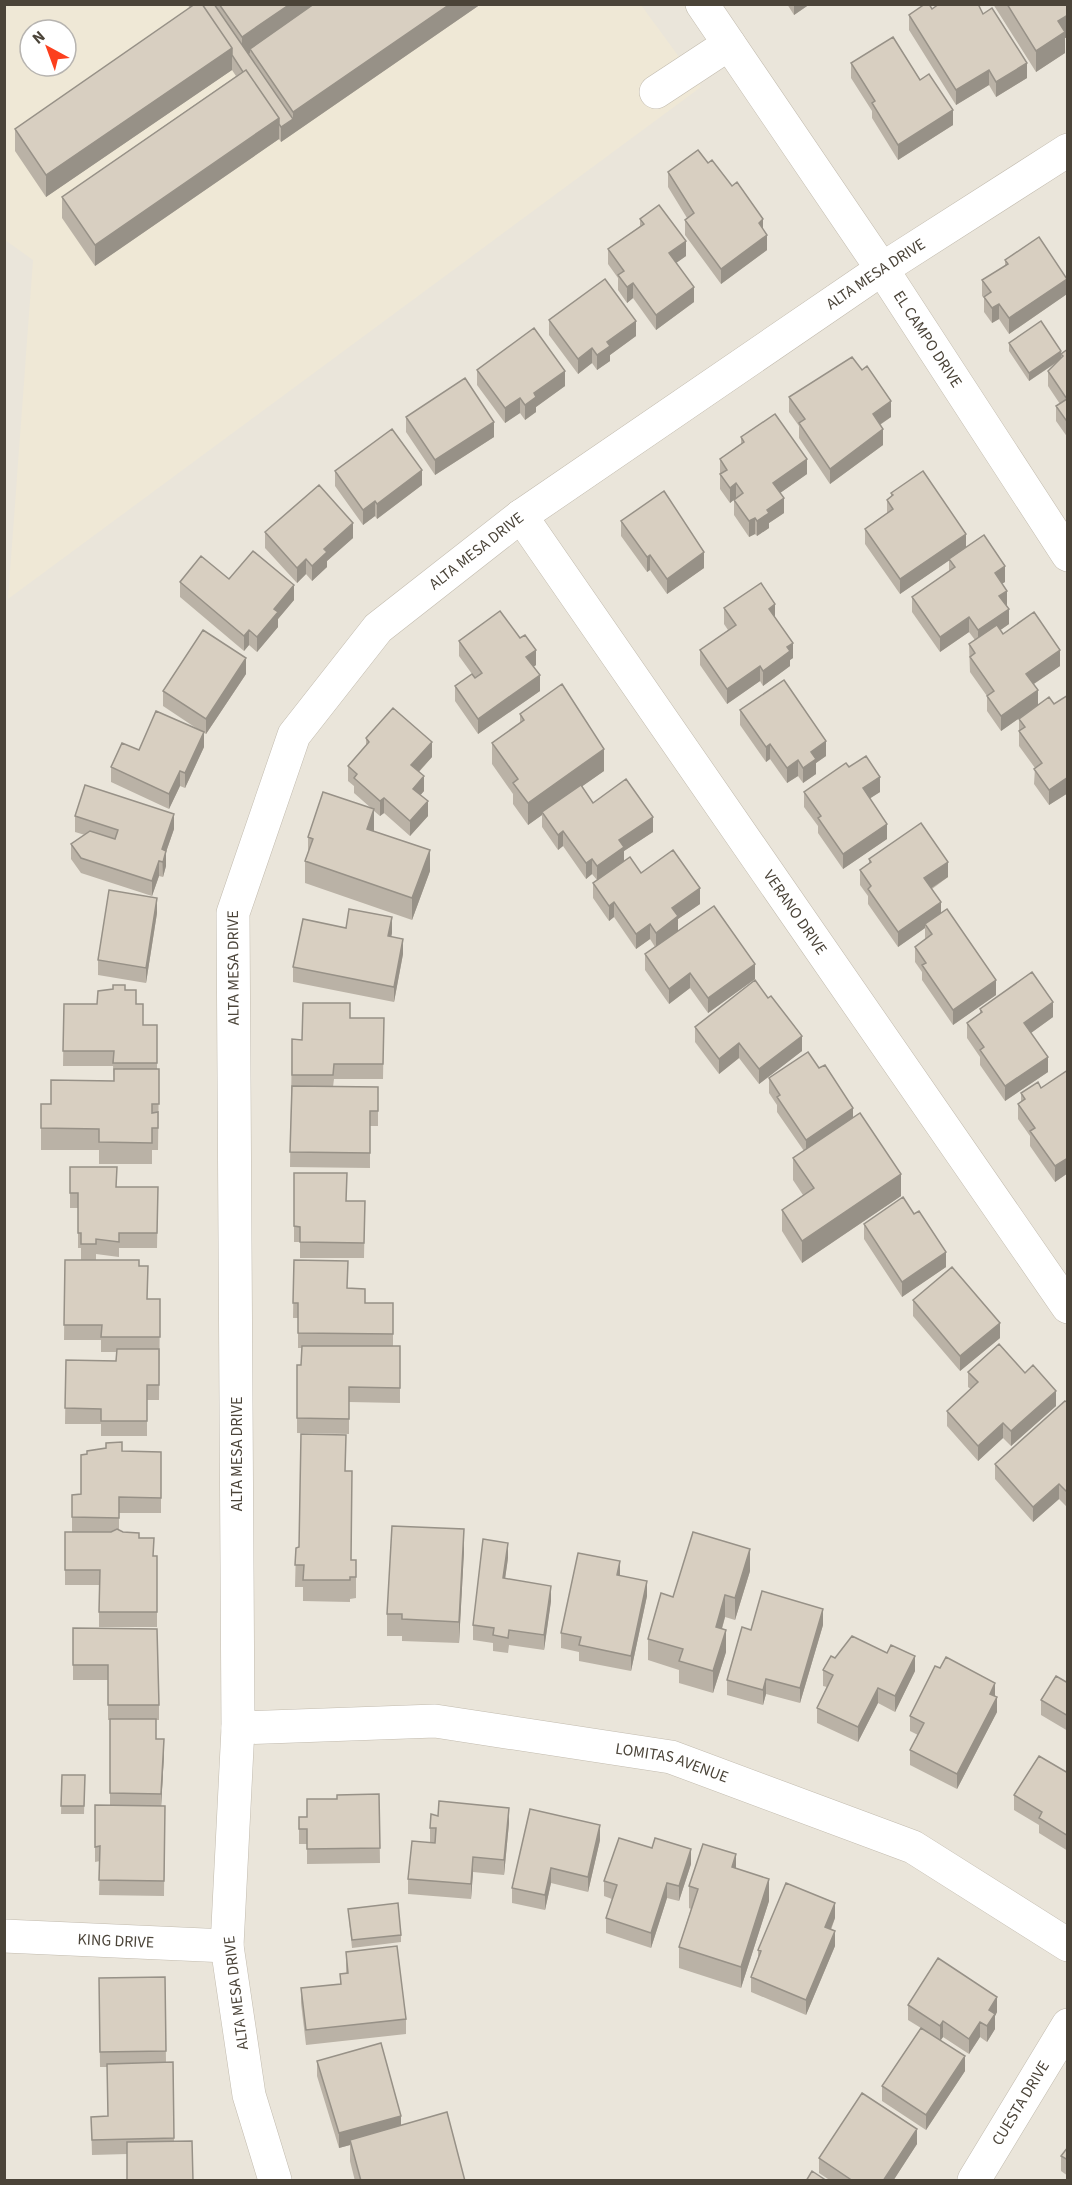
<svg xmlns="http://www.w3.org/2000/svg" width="1072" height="2185" viewBox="0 0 1072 2185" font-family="'Source Sans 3',sans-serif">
	<rect width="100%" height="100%" fill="#f6f3ec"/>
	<path fill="#eae5da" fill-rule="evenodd" d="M 5,5 L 1067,5 L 1067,2180 L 5,2180 ZM 30,30 L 66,30 L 66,66 L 30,66 Z"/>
	<path fill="#efe8d6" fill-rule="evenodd" d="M 5,5 L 641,5 L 701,87 L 8,599 L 33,260 L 5,240 ZM 30,30 L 66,30 L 66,66 L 30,66 Z"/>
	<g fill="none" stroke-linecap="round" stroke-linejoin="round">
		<defs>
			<g id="minor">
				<path id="s1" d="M 702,4 L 882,269 L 1068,555"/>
				<path d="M 656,92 L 729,44"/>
				<path id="s2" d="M 521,516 L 1068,1307"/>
				<path id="s3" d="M 238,1728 L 435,1721 L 671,1757 L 913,1847 L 1068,1945"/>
				<path id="s4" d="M 4,1936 L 227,1946"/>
				<path id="s5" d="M 275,2180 L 249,2095 L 227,1946 L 238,1728 L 233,913 L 294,735 L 378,628 L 521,516 L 882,269 L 1068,150"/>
				<path id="s6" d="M 974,2180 L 1068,2025"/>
			</g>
		</defs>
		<use href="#minor" stroke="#c2bbae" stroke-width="34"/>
		<use href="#minor" stroke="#fff" stroke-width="33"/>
	</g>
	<path fill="#bab2a6" d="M 187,4 L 481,4 L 281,142 L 279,139 L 95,266 L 62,218 L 62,197 L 236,76 L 232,70 L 46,197 L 15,151 L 15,129 L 190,8 Z
		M 787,4 L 810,4 L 794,15 Z
		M 993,4 L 1068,4 L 1068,37 L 1065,38 L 1065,53 L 1036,72 Z
		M 932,9 L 1027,78 L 996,97 L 989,85 L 956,105 L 909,30 L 909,15 Z
		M 851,63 L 920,80 L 953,125 L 898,160 L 872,118 L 872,111 L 851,78 Z
		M 708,163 L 767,250 L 721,284 L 685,235 L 685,220 L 687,218 L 668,187 L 668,172 Z
		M 640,219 L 686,256 L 676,263 L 694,302 L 656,330 L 633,298 L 627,303 L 618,290 L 618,278 L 608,264 L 608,249 L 640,226 Z
		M 1005,260 L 1067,294 L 1009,334 L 999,319 L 992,323 L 984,312 L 984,298 L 982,296 L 982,280 L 1005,266 Z
		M 549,320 L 636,336 L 610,355 L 610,361 L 597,370 L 592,363 L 578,374 L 549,335 Z
		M 1009,343 L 1061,353 L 1068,349 L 1068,438 L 1056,421 L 1056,406 L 1060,404 L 1048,386 L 1048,371 L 1059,361 L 1029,381 L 1009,351 Z
		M 477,370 L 565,386 L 536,407 L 536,412 L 525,420 L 520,413 L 505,423 L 477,385 Z
		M 789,397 L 891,417 L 880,425 L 883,445 L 830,484 L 799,438 L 799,426 L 789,412 Z
		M 406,417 L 494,437 L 435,475 L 406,432 Z
		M 741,437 L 807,474 L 780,493 L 784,513 L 769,523 L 769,528 L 757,536 L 755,534 L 749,537 L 734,515 L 734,500 L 736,498 L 730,503 L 720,489 L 720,459 L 741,444 Z
		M 335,471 L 422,485 L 377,519 L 375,516 L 363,525 L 335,486 Z
		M 891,493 L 966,548 L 1005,582 L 1002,583 L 1007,606 L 1009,624 L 1000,630 L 1003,634 L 1060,666 L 1034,684 L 1038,705 L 1001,731 L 987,711 L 987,696 L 970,672 L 969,644 L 975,640 L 969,632 L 940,652 L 912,612 L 912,597 L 949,571 L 949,560 L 900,594 L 865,544 L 865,529 L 887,513 L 887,500 L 891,497 Z
		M 621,521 L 704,568 L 667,594 L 650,570 L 647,572 L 621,536 Z
		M 265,532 L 353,538 L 327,561 L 327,567 L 312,581 L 306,574 L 297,583 L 265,548 Z
		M 229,579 L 294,600 L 278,619 L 278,627 L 257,652 L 249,645 L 244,651 L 180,597 L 180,582 Z
		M 724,608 L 775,618 L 793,658 L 790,660 L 790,666 L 763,686 L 760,681 L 727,704 L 700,665 L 700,650 L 728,630 L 724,624 Z
		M 459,641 L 536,665 L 533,667 L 540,691 L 478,734 L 455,701 L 455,686 L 472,674 L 459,656 Z
		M 246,674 L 206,734 L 204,733 L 204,747 L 185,788 L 180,786 L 169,809 L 111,782 L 111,767 L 139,750 L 199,730 L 163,706 L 163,691 Z
		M 1068,695 L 1068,793 L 1049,805 L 1034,784 L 1035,768 L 1019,746 L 1019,719 L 1054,704 Z
		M 740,710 L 826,756 L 816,763 L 816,774 L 803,783 L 798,776 L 787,783 L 770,759 L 766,762 L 740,725 Z
		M 520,714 L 604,771 L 582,786 L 593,803 L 653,832 L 624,851 L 624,860 L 641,873 L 700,904 L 678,919 L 678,931 L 755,979 L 708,1013 L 690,988 L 669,1004 L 645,970 L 645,954 L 655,947 L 650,939 L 636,949 L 614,917 L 609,921 L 593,898 L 593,883 L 597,880 L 592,874 L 586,879 L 563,846 L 558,850 L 542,827 L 542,815 L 528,825 L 513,804 L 513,794 L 492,764 L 492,743 L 520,723 Z
		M 366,738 L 432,757 L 419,772 L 424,791 L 420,795 L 428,816 L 410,836 L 384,813 L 380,816 L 374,811 L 374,831 L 430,871 L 412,920 L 305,883 L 305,861 L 308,853 L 308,837 L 371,808 L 354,793 L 354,786 L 348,781 L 348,766 L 366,746 Z
		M 849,767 L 880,792 L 870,798 L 887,839 L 843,869 L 818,833 L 818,826 L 804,807 L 804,792 Z
		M 75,816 L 174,829 L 166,852 L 166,866 L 163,877 L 159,876 L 152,896 L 81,873 L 71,859 L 71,844 L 85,835 L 75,832 Z
		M 869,859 L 948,877 L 932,889 L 941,913 L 996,995 L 953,1025 L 922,980 L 922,972 L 915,962 L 915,947 L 925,939 L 925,928 L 898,947 L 868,904 L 868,896 L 860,885 L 860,870 L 869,863 Z
		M 157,913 L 146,983 L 98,975 L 98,960 Z
		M 346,928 L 392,933 L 391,937 L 403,954 L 394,1002 L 293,982 L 293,967 Z
		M 125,990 L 136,1004 L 143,1025 L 157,1025 L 157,1069 L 159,1069 L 158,1150 L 152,1150 L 152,1164 L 99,1164 L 99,1150 L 41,1150 L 41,1104 L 51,1104 L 114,1081 L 113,1066 L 63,1066 L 64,1004 L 97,1004 Z
		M 980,1009 L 1053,1017 L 1031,1033 L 1048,1072 L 1005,1101 L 980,1065 L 980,1057 L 967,1038 L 967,1023 L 980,1013 Z
		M 350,1018 L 384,1018 L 383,1079 L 334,1079 L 333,1087 L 378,1087 L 378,1126 L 370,1126 L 370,1168 L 290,1167 L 292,1039 L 302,1040 Z
		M 695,1027 L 802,1051 L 759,1084 L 739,1058 L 719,1074 L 695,1042 Z
		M 1068,1070 L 1068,1173 L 1055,1182 L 1030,1146 L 1030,1136 L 1018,1119 L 1018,1104 L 1021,1102 L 1021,1093 L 1041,1088 Z
		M 769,1078 L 853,1118 L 901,1196 L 802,1263 L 782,1231 L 782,1210 L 803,1195 L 793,1180 L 793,1158 L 804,1151 L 777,1112 L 777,1105 L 769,1093 Z
		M 70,1167 L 117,1187 L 158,1187 L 157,1248 L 119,1248 L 119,1257 L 96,1254 L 96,1260 L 81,1260 L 81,1248 L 78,1248 L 78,1208 L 70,1208 Z
		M 294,1173 L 347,1201 L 365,1201 L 364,1258 L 300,1258 L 300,1242 L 294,1242 Z
		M 864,1224 L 946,1267 L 902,1297 L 864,1239 Z
		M 65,1260 L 139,1266 L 147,1299 L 160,1299 L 159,1400 L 147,1400 L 147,1436 L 101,1436 L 101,1424 L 65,1424 L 66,1360 L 116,1361 L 116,1352 L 101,1352 L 101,1340 L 64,1340 Z
		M 294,1260 L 348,1288 L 365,1303 L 393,1303 L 393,1346 L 400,1346 L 400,1403 L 349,1402 L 349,1434 L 297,1433 L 297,1365 L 301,1365 L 302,1348 L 298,1348 L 298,1318 L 293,1318 Z
		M 913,1300 L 1000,1338 L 960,1371 L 913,1316 Z
		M 968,1372 L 1025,1373 L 1056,1406 L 1011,1446 L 1003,1438 L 978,1461 L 947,1426 L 947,1411 L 971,1389 L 968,1387 Z
		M 1068,1403 L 1068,1508 L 1059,1499 L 1033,1522 L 995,1479 L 995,1464 Z
		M 106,1448 L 122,1451 L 161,1452 L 161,1513 L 119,1513 L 119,1530 L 123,1532 L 139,1538 L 154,1556 L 157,1556 L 157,1627 L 99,1627 L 99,1585 L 65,1585 L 65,1532 L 72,1532 L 72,1495 L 81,1494 L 87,1454 Z
		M 346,1471 L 351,1560 L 356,1560 L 356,1598 L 350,1599 L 350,1602 L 303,1601 L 303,1587 L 295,1587 L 296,1548 L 299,1547 Z
		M 464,1551 L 459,1643 L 402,1641 L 402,1636 L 387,1636 L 387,1614 Z
		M 508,1558 L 505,1579 L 551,1601 L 544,1650 L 509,1645 L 508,1653 L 493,1651 L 493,1643 L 473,1640 L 473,1625 Z
		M 750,1571 L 735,1620 L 725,1617 L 722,1629 L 726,1652 L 713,1693 L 679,1683 L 679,1670 L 648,1660 L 648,1639 L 673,1597 Z
		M 620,1575 L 647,1596 L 631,1671 L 579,1661 L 579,1652 L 561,1648 L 561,1633 Z
		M 823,1625 L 800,1703 L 766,1694 L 763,1705 L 727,1695 L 727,1680 L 751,1630 Z
		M 73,1628 L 159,1705 L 159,1720 L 156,1720 L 156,1739 L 164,1754 L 161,1806 L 165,1806 L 164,1896 L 99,1895 L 100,1861 L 95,1862 L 95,1805 L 110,1805 L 110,1720 L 108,1720 L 108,1680 L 73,1680 Z
		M 835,1658 L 915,1671 L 895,1712 L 878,1703 L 858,1742 L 817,1723 L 817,1708 L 827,1687 L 823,1686 L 823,1670 Z
		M 1068,1683 L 1068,1731 L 1041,1715 L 1041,1700 Z
		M 995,1697 L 997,1712 L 957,1789 L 910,1765 L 910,1750 L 918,1735 L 910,1731 L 910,1716 Z
		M 1068,1773 L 1068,1851 L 1039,1833 L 1039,1825 L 1014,1810 L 1014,1795 Z
		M 62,1775 L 85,1775 L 84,1814 L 61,1814 Z
		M 379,1794 L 380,1863 L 307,1864 L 307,1844 L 299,1844 L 299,1817 L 307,1817 L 337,1799 Z
		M 438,1816 L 509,1823 L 504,1875 L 473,1872 L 471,1899 L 408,1894 L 408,1879 L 430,1843 L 430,1828 Z
		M 600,1840 L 588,1892 L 551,1883 L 545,1910 L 512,1903 L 512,1888 Z
		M 691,1864 L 679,1901 L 667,1898 L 651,1948 L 606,1933 L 606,1918 L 612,1899 L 604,1896 L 604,1881 Z
		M 736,1869 L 769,1901 L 741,1988 L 679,1968 L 679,1947 L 691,1909 L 689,1908 L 689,1886 Z
		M 348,1909 L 401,1935 L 401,1942 L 352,1948 Z
		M 835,1918 L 831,1930 L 835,1946 L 806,2015 L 751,1992 L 751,1977 L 758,1957 L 758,1950 Z
		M 346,1952 L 406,2019 L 406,2034 L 306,2045 L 301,2003 L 301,1988 L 340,1984 L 340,1974 L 346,1973 Z
		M 165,1977 L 166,2062 L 173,2062 L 174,2141 L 127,2154 L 92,2155 L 91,2117 L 108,2116 L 107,2067 L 100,2067 L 99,1978 Z
		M 908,2005 L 997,2012 L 995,2016 L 995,2029 L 987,2042 L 980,2037 L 969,2054 L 943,2037 L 941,2040 L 965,2071 L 926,2130 L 882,2101 L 882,2086 L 921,2028 L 908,2020 Z
		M 317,2061 L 401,2125 L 465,2181 L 355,2181 L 350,2161 L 350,2145 L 339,2148 L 317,2076 Z
		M 917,2144 L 893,2181 L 831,2181 L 819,2173 L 819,2158 Z
		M 1068,2147 L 1068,2176 L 1061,2171 L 1061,2156 Z"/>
	<path fill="#979187" d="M 290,4 L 321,4 L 250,49 L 250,53 L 242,59 L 242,37 Z
		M 450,4 L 481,4 L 281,142 L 281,127 L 293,119 L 293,112 Z
		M 794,4 L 810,4 L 794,15 Z
		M 1068,15 L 1068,37 L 1065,38 L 1065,53 L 1036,72 L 1036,51 L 1058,21 Z
		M 232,48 L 232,70 L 46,197 L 46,175 Z
		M 1027,63 L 1027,78 L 996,97 L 996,82 Z
		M 989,70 L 989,85 L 956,105 L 956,90 Z
		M 953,110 L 953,125 L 898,160 L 898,145 Z
		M 279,118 L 279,139 L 95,266 L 95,245 Z
		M 763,219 L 763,234 L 759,223 Z
		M 767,235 L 767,250 L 721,284 L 721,269 Z
		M 686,241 L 686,256 L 669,268 L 669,253 Z
		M 1067,279 L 1067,294 L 1009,334 L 1009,318 Z
		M 633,283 L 633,298 L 627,303 L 627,287 Z
		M 694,287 L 694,302 L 656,330 L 656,315 Z
		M 999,304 L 999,319 L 992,323 L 992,308 Z
		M 636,321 L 636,336 L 610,355 L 610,361 L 597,370 L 597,355 L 607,342 Z
		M 592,348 L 592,363 L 578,374 L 578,359 Z
		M 1061,351 L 1061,359 L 1029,381 L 1029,373 Z
		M 565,371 L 565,386 L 536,407 L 536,412 L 525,420 L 525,405 L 534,393 Z
		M 520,398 L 520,413 L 505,423 L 505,408 Z
		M 891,401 L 891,417 L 873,429 L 873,414 Z
		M 494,422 L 494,437 L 435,475 L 435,460 Z
		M 883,429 L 883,445 L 830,484 L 830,469 Z
		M 807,459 L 807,474 L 773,498 L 773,483 Z
		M 422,470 L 422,485 L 377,519 L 377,504 Z
		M 736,483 L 736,498 L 730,503 L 730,488 Z
		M 784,498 L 784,513 L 769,523 L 769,528 L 757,536 L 757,521 L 767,510 Z
		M 375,501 L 375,516 L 363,525 L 363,510 Z
		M 755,518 L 755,534 L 749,537 L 749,521 Z
		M 353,523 L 353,538 L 327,561 L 327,567 L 312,581 L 312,566 L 324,549 Z
		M 966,534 L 966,549 L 900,594 L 900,579 Z
		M 704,552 L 704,568 L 667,594 L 667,579 Z
		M 650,555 L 650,570 L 647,572 L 647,557 Z
		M 306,559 L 306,574 L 297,583 L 297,568 Z
		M 1005,566 L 1005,582 L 995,588 L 995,573 Z
		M 294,585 L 294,600 L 278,619 L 278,627 L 257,652 L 257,637 L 274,609 Z
		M 1007,591 L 1007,606 L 999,611 L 999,596 Z
		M 775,604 L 775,619 L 769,609 Z
		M 1009,609 L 1009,624 L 978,646 L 978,630 Z
		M 969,617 L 969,632 L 940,652 L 940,637 Z
		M 249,630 L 249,645 L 244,651 L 244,636 Z
		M 793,643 L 793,658 L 790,660 L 790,666 L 763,686 L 763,671 L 787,647 Z
		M 536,650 L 536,665 L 526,672 L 526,657 Z
		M 1060,650 L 1060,666 L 1026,689 L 1026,674 Z
		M 246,658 L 246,674 L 206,734 L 206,719 Z
		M 760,666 L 760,681 L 727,704 L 727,689 Z
		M 540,675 L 540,691 L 478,734 L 478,719 Z
		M 1038,690 L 1038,705 L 1001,731 L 1001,716 Z
		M 204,732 L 204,747 L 185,788 L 185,773 Z
		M 826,741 L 826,756 L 816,763 L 816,774 L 803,783 L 803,768 L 811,752 Z
		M 432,742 L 432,757 L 411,780 L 411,765 Z
		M 770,744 L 770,759 L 766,762 L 766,747 Z
		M 604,749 L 604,771 L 543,814 L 542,812 L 542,815 L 528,825 L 528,803 Z
		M 798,760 L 798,776 L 787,783 L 787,768 Z
		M 180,771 L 180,786 L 169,809 L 169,794 Z
		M 424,776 L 424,791 L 413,804 L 413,789 Z
		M 880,777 L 880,792 L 863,803 L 863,788 Z
		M 1068,777 L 1068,793 L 1049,805 L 1049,790 Z
		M 384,798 L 384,813 L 380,816 L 380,801 Z
		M 428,801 L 428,816 L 410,836 L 410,821 Z
		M 374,809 L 374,831 L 367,829 Z
		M 174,814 L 174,829 L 166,852 L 166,866 L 163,877 L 162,849 Z
		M 653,817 L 653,832 L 624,851 L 624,862 L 597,881 L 597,866 L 619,840 Z
		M 887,824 L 887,839 L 843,869 L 843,854 Z
		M 563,831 L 563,846 L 558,850 L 558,835 Z
		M 430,850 L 430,871 L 412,920 L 412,898 Z
		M 592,859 L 592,874 L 586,879 L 586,863 Z
		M 159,861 L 159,876 L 152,896 L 152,881 Z
		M 948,862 L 948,877 L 924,893 L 924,878 Z
		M 700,888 L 700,904 L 678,919 L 678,931 L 656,948 L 656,933 L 672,908 Z
		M 157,898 L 157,913 L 146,983 L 146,968 Z
		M 614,902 L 614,917 L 609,921 L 609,906 Z
		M 941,902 L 941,917 L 925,924 L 925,928 L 898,947 L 898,932 Z
		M 392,917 L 392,933 L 388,951 L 388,936 Z
		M 650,924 L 650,939 L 636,949 L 636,934 Z
		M 403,939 L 403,954 L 394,1002 L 394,987 Z
		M 755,964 L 755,979 L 708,1013 L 708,998 Z
		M 690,973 L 690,988 L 669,1004 L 669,989 Z
		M 996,980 L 996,995 L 953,1025 L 953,1010 Z
		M 1053,1002 L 1053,1017 L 1024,1038 L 1024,1023 Z
		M 802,1036 L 802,1051 L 759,1084 L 759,1069 Z
		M 739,1043 L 739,1058 L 719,1074 L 719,1059 Z
		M 1048,1057 L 1048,1072 L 1005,1101 L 1005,1086 Z
		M 853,1108 L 853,1123 L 806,1155 L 806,1140 Z
		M 1068,1158 L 1068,1173 L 1055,1182 L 1055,1166 Z
		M 901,1174 L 901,1196 L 802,1263 L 802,1241 Z
		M 946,1252 L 946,1267 L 902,1297 L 902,1282 Z
		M 1000,1323 L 1000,1338 L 960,1371 L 960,1356 Z
		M 1056,1391 L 1056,1406 L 1011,1446 L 1011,1431 Z
		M 1003,1423 L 1003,1438 L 978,1461 L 978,1446 Z
		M 1059,1484 L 1059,1499 L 1033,1522 L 1033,1507 Z
		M 464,1529 L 464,1551 L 459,1643 L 459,1622 Z
		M 508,1543 L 508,1558 L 503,1593 L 503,1578 Z
		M 750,1549 L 750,1571 L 735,1620 L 735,1598 Z
		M 620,1561 L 620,1576 L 617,1575 Z
		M 647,1581 L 647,1596 L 631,1671 L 631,1656 Z
		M 551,1586 L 551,1601 L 544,1650 L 544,1635 Z
		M 725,1595 L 725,1617 L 716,1649 L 716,1627 Z
		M 823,1609 L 823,1625 L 800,1703 L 800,1688 Z
		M 726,1630 L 726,1652 L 713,1693 L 713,1671 Z
		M 915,1656 L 915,1671 L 895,1712 L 895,1696 Z
		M 766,1679 L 766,1694 L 763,1705 L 763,1690 Z
		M 995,1683 L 995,1698 L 990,1694 Z
		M 878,1688 L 878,1703 L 858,1742 L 858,1727 Z
		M 997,1697 L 997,1712 L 957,1789 L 957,1774 Z
		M 164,1739 L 164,1754 L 161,1809 L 161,1794 Z
		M 509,1808 L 509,1823 L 504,1875 L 504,1860 Z
		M 600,1825 L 600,1840 L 588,1892 L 588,1877 Z
		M 691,1849 L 691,1864 L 679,1901 L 679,1886 Z
		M 736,1854 L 736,1876 L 732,1867 Z
		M 473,1857 L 473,1872 L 471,1899 L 471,1884 Z
		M 551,1868 L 551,1883 L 545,1910 L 545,1895 Z
		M 769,1879 L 769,1901 L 741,1988 L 741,1967 Z
		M 667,1883 L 667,1898 L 651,1948 L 651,1933 Z
		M 835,1903 L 835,1918 L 825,1943 L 825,1927 Z
		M 835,1931 L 835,1946 L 806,2015 L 806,2000 Z
		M 997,1997 L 997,2012 L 995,2016 L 995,2029 L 987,2042 L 987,2026 L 989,2010 Z
		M 943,2021 L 943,2037 L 940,2041 L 940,2026 Z
		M 980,2022 L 980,2037 L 969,2054 L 969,2039 Z
		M 965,2056 L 965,2071 L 926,2130 L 926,2115 Z
		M 401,2116 L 401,2131 L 350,2140 L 350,2145 L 339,2148 L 339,2133 Z
		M 917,2129 L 917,2144 L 893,2181 L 883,2181 Z"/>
	<path fill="#d8cfc1" stroke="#979187" stroke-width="1.5" d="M 195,4 L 202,4 L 232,48 L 46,175 L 15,129 Z
		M 202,4 L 214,4 L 293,119 L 281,127 L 279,124 L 279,118 L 246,70 L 243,72 L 232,55 L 232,48 Z
		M 219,4 L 290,4 L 242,37 Z
		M 314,4 L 450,4 L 293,112 L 250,49 Z
		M 925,4 L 929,4 L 932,9 L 939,4 L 978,4 L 983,14 L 992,8 L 1027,63 L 996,82 L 989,70 L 956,90 L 909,15 Z
		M 1007,4 L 1068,4 L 1068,15 L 1058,21 L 1065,32 L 1036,51 Z
		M 893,37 L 920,80 L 929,74 L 953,110 L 898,145 L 872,103 L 875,101 L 851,63 Z
		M 246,70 L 279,118 L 95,245 L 62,197 Z
		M 698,150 L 708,163 L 712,160 L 732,186 L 737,182 L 763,219 L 759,223 L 767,235 L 721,269 L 685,220 L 694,213 L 668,172 Z
		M 659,205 L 686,241 L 669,253 L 694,287 L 656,315 L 633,283 L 627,287 L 618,275 L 624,271 L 608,249 L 644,224 L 640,219 Z
		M 1039,237 L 1067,279 L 1009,318 L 999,304 L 992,308 L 984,297 L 991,292 L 982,280 L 1008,264 L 1005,260 Z
		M 605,279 L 636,321 L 607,342 L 610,346 L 597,355 L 592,348 L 578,359 L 549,320 Z
		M 1041,321 L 1061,351 L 1029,373 L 1009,343 Z
		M 534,328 L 565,371 L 534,393 L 536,397 L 525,405 L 520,398 L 505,408 L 477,370 Z
		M 1068,349 L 1068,423 L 1056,406 L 1067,399 L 1048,371 L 1063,356 L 1061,354 Z
		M 852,357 L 862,370 L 867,366 L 891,401 L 873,414 L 883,429 L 830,469 L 799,423 L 805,419 L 789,397 Z
		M 465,378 L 494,422 L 435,460 L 406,417 Z
		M 775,414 L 807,459 L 773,483 L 784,498 L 767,510 L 769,513 L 757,521 L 755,518 L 749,521 L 734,500 L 743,493 L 736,483 L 730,488 L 720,474 L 727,470 L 720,459 L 744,442 L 741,437 Z
		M 392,429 L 422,470 L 377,504 L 375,501 L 363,510 L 335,471 Z
		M 923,471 L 966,534 L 900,579 L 865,529 L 893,509 L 887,500 L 893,495 L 891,493 Z
		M 319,485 L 353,523 L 324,549 L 327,552 L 312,566 L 306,559 L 297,568 L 265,532 Z
		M 664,491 L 704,552 L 667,579 L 650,555 L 647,557 L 621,521 Z
		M 984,535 L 1005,566 L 995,573 L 1007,591 L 999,596 L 1009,609 L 978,630 L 969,617 L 940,637 L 912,597 L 955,567 L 949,559 Z
		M 253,551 L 294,585 L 274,609 L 278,612 L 257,637 L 249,630 L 244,636 L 180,582 L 201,556 L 229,579 Z
		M 761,583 L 775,604 L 769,609 L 793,643 L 787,647 L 790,651 L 763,671 L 760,666 L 727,689 L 700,650 L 736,625 L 724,608 Z
		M 500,611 L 520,638 L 525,635 L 536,650 L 526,657 L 540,675 L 478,719 L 455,686 L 472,674 L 475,678 L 482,673 L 459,641 Z
		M 1034,612 L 1060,650 L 1026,674 L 1038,690 L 1001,716 L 987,696 L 994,691 L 970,657 L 975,653 L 969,644 L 997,625 L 1003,634 Z
		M 203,630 L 246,658 L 206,719 L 163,691 Z
		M 784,680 L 826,741 L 811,752 L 816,759 L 803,768 L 798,760 L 787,768 L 770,744 L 766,747 L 740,710 Z
		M 562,684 L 604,749 L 528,803 L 513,783 L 518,779 L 492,743 L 524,720 L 520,714 Z
		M 1068,695 L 1068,777 L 1049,790 L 1034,769 L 1042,763 L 1019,731 L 1025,727 L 1019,719 L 1049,697 L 1054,704 Z
		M 393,708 L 432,742 L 411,765 L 424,776 L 413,789 L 428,801 L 410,821 L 384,798 L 380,801 L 354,778 L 357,774 L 348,766 L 369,742 L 366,738 Z
		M 156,711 L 204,732 L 185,773 L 180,771 L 169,794 L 111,767 L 122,743 L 139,750 Z
		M 866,756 L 880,777 L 863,788 L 887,824 L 843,854 L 818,818 L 821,816 L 804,792 L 846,763 L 849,767 Z
		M 626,779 L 653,817 L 619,840 L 624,847 L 597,866 L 592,859 L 586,863 L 563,831 L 558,835 L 542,812 L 581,785 L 593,803 Z
		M 85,785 L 174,814 L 162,849 L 166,851 L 163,862 L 159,861 L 152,881 L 81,858 L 71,844 L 90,831 L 115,839 L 118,830 L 75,816 Z
		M 323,792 L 374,809 L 367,829 L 430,850 L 412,898 L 305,861 L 313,839 L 308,837 Z
		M 921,823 L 948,862 L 924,878 L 941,902 L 898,932 L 868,889 L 871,886 L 860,870 L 871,862 L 869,859 Z
		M 673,850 L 700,888 L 672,908 L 678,916 L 656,933 L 650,924 L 636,934 L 614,902 L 609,906 L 593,883 L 630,857 L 641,873 Z
		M 109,890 L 157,898 L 146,968 L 98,960 Z
		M 714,906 L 755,964 L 708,998 L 690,973 L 669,989 L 645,954 Z
		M 349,909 L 392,917 L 388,936 L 403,939 L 394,987 L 293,967 L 303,919 L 346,928 Z
		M 947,909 L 996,980 L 953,1010 L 922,965 L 926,963 L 915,947 L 932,934 L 925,924 Z
		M 1032,972 L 1053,1002 L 1024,1023 L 1048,1057 L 1005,1086 L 980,1050 L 984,1047 L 967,1023 L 982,1012 L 980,1009 Z
		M 755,980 L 768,998 L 771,996 L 802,1036 L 759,1069 L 739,1043 L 719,1059 L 695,1027 Z
		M 113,985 L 125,985 L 125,990 L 136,990 L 136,1004 L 143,1004 L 143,1025 L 157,1025 L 157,1063 L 113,1063 L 114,1051 L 63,1051 L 64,1004 L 97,1004 L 98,991 L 113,989 Z
		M 303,1003 L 350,1003 L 350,1018 L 384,1018 L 383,1064 L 334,1064 L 333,1075 L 292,1075 L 292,1039 L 302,1040 Z
		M 808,1052 L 819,1068 L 825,1065 L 853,1108 L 806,1140 L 777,1097 L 780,1095 L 769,1078 Z
		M 114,1069 L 159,1069 L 159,1104 L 152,1104 L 152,1113 L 158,1112 L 158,1128 L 152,1128 L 152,1143 L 99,1142 L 99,1129 L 41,1128 L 41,1104 L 51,1104 L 51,1080 L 114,1081 Z
		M 1068,1070 L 1068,1158 L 1055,1166 L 1030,1131 L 1035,1128 L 1018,1104 L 1025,1099 L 1021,1093 L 1038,1082 L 1041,1088 Z
		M 292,1086 L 378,1087 L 378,1111 L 370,1111 L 370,1153 L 290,1152 Z
		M 860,1113 L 901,1174 L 802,1241 L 782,1210 L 814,1188 L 793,1158 Z
		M 70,1167 L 117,1167 L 116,1187 L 158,1187 L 157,1233 L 119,1233 L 119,1242 L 96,1239 L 96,1244 L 81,1244 L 81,1233 L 78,1233 L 78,1193 L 70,1193 Z
		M 294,1173 L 347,1173 L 346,1201 L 365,1201 L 364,1243 L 300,1242 L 300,1227 L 294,1226 Z
		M 903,1197 L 914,1214 L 919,1211 L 946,1252 L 902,1282 L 864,1224 Z
		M 65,1260 L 139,1260 L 139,1266 L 148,1266 L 147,1299 L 160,1299 L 160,1337 L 101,1337 L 102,1325 L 64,1325 Z
		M 294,1260 L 348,1261 L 347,1288 L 365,1289 L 365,1303 L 393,1303 L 393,1334 L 298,1333 L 298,1303 L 293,1303 Z
		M 952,1267 L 1000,1323 L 960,1356 L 913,1300 Z
		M 999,1344 L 1025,1373 L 1033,1365 L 1056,1391 L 1011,1431 L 1003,1423 L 978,1446 L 947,1411 L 978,1382 L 968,1372 Z
		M 302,1346 L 400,1346 L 400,1388 L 349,1387 L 349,1419 L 297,1418 L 297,1365 L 301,1365 Z
		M 117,1349 L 159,1349 L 159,1385 L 147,1385 L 147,1421 L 101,1421 L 101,1409 L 65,1408 L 66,1360 L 116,1361 Z
		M 1065,1401 L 1068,1403 L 1068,1493 L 1059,1484 L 1033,1507 L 995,1464 Z
		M 301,1434 L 346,1435 L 345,1471 L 352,1471 L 351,1560 L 356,1560 L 356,1577 L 350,1577 L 350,1580 L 303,1580 L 304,1565 L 295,1565 L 296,1548 L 299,1547 Z
		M 122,1442 L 122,1451 L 161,1452 L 161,1498 L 119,1497 L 119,1518 L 72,1517 L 72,1495 L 81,1494 L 81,1455 L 87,1454 L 87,1451 L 106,1448 L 106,1443 Z
		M 392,1526 L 464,1529 L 459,1622 L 402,1619 L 402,1614 L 387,1614 Z
		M 117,1529 L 123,1532 L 139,1533 L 139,1538 L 154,1538 L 153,1556 L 157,1556 L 157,1612 L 99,1612 L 100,1570 L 65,1570 L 65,1532 L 111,1532 Z
		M 693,1532 L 750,1549 L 735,1598 L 725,1595 L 716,1627 L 726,1630 L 713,1671 L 679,1661 L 683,1649 L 648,1639 L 661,1593 L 673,1597 Z
		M 483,1539 L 508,1543 L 503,1578 L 551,1586 L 544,1635 L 509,1630 L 508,1638 L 493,1635 L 494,1628 L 473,1625 Z
		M 578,1553 L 620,1561 L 617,1575 L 647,1581 L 631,1656 L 579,1645 L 581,1637 L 561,1633 Z
		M 762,1591 L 823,1609 L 800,1688 L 766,1679 L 763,1690 L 727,1680 L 742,1627 L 751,1630 Z
		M 73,1628 L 157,1629 L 159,1705 L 108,1705 L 108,1665 L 73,1665 Z
		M 852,1636 L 887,1653 L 891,1645 L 915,1656 L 895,1696 L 878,1688 L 858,1727 L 817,1708 L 833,1675 L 823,1670 L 831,1656 L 835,1658 Z
		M 946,1657 L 995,1683 L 990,1694 L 997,1697 L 957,1774 L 910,1750 L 924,1723 L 910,1716 L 935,1666 L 940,1668 Z
		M 1056,1676 L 1068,1683 L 1068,1716 L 1041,1700 Z
		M 110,1719 L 156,1719 L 156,1739 L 164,1739 L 161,1794 L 110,1793 Z
		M 1039,1756 L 1068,1773 L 1068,1836 L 1039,1818 L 1042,1812 L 1014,1795 Z
		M 62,1775 L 85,1775 L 84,1806 L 61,1806 Z
		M 379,1794 L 380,1848 L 307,1849 L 307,1829 L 299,1829 L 299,1817 L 307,1817 L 307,1799 L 337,1799 L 337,1795 Z
		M 439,1801 L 509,1808 L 504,1860 L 473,1857 L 471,1884 L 408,1879 L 412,1841 L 435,1843 L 436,1828 L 430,1828 L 431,1814 L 438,1816 Z
		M 95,1805 L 165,1806 L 164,1881 L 99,1880 L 100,1846 L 95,1847 Z
		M 530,1809 L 600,1825 L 588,1877 L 551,1868 L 545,1895 L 512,1888 Z
		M 619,1838 L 652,1848 L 655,1838 L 691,1849 L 679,1886 L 667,1883 L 651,1933 L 606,1918 L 617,1885 L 604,1881 Z
		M 703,1844 L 736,1854 L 732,1867 L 769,1879 L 741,1967 L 679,1947 L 698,1889 L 689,1886 Z
		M 786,1883 L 835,1903 L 825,1927 L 835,1931 L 806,2000 L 751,1977 L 761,1951 L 758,1950 Z
		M 398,1903 L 401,1935 L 352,1940 L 348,1909 Z
		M 397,1946 L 406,2019 L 306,2030 L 301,1988 L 341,1984 L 340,1974 L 348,1973 L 346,1952 Z
		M 938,1958 L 997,1997 L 989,2010 L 995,2014 L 987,2026 L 980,2022 L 969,2039 L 943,2021 L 940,2026 L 908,2005 Z
		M 165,1977 L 166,2051 L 100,2052 L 99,1978 Z
		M 921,2028 L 965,2056 L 926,2115 L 882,2086 Z
		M 381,2043 L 401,2116 L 339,2133 L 317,2061 Z
		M 173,2062 L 174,2138 L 92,2140 L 91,2117 L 108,2116 L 107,2064 Z
		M 862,2093 L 917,2129 L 883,2181 L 853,2181 L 819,2158 Z
		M 447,2112 L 465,2181 L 361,2181 L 350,2140 Z
		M 192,2141 L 193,2181 L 127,2181 L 127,2142 Z
		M 1068,2147 L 1068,2160 L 1061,2156 Z
		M 812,2171 L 827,2181 L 806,2181 Z"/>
	<g text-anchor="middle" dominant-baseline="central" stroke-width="6" stroke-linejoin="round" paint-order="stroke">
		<g font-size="16" fill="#4b4439" stroke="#fff">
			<text stroke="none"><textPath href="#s5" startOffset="2208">ALTA MESA DRIVE</textPath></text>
			<text stroke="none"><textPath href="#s1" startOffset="404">EL CAMPO DRIVE</textPath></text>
			<text stroke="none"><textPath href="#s5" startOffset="1722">ALTA MESA DRIVE</textPath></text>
			<text stroke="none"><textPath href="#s2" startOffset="482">VERANO DRIVE</textPath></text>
			<text stroke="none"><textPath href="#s5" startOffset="1218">ALTA MESA DRIVE</textPath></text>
			<text transform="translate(237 1454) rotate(-90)">ALTA MESA DRIVE</text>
			<text stroke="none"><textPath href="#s3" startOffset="438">LOMITAS AVENUE</textPath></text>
			<text stroke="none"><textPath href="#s4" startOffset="112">KING DRIVE</textPath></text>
			<text transform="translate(236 1993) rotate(-97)">ALTA MESA DRIVE</text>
			<text stroke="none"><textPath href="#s6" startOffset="90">CUESTA DRIVE</textPath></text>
		</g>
	</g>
	<rect width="1072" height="2185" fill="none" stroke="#4b4439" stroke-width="12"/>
	<g transform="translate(48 48) rotate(319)"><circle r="28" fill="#ffffff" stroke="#b7b4b0" stroke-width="1.5"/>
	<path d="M0-4.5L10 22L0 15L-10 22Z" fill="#fc3f1d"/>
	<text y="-9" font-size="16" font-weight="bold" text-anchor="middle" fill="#4b4439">N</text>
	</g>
</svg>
